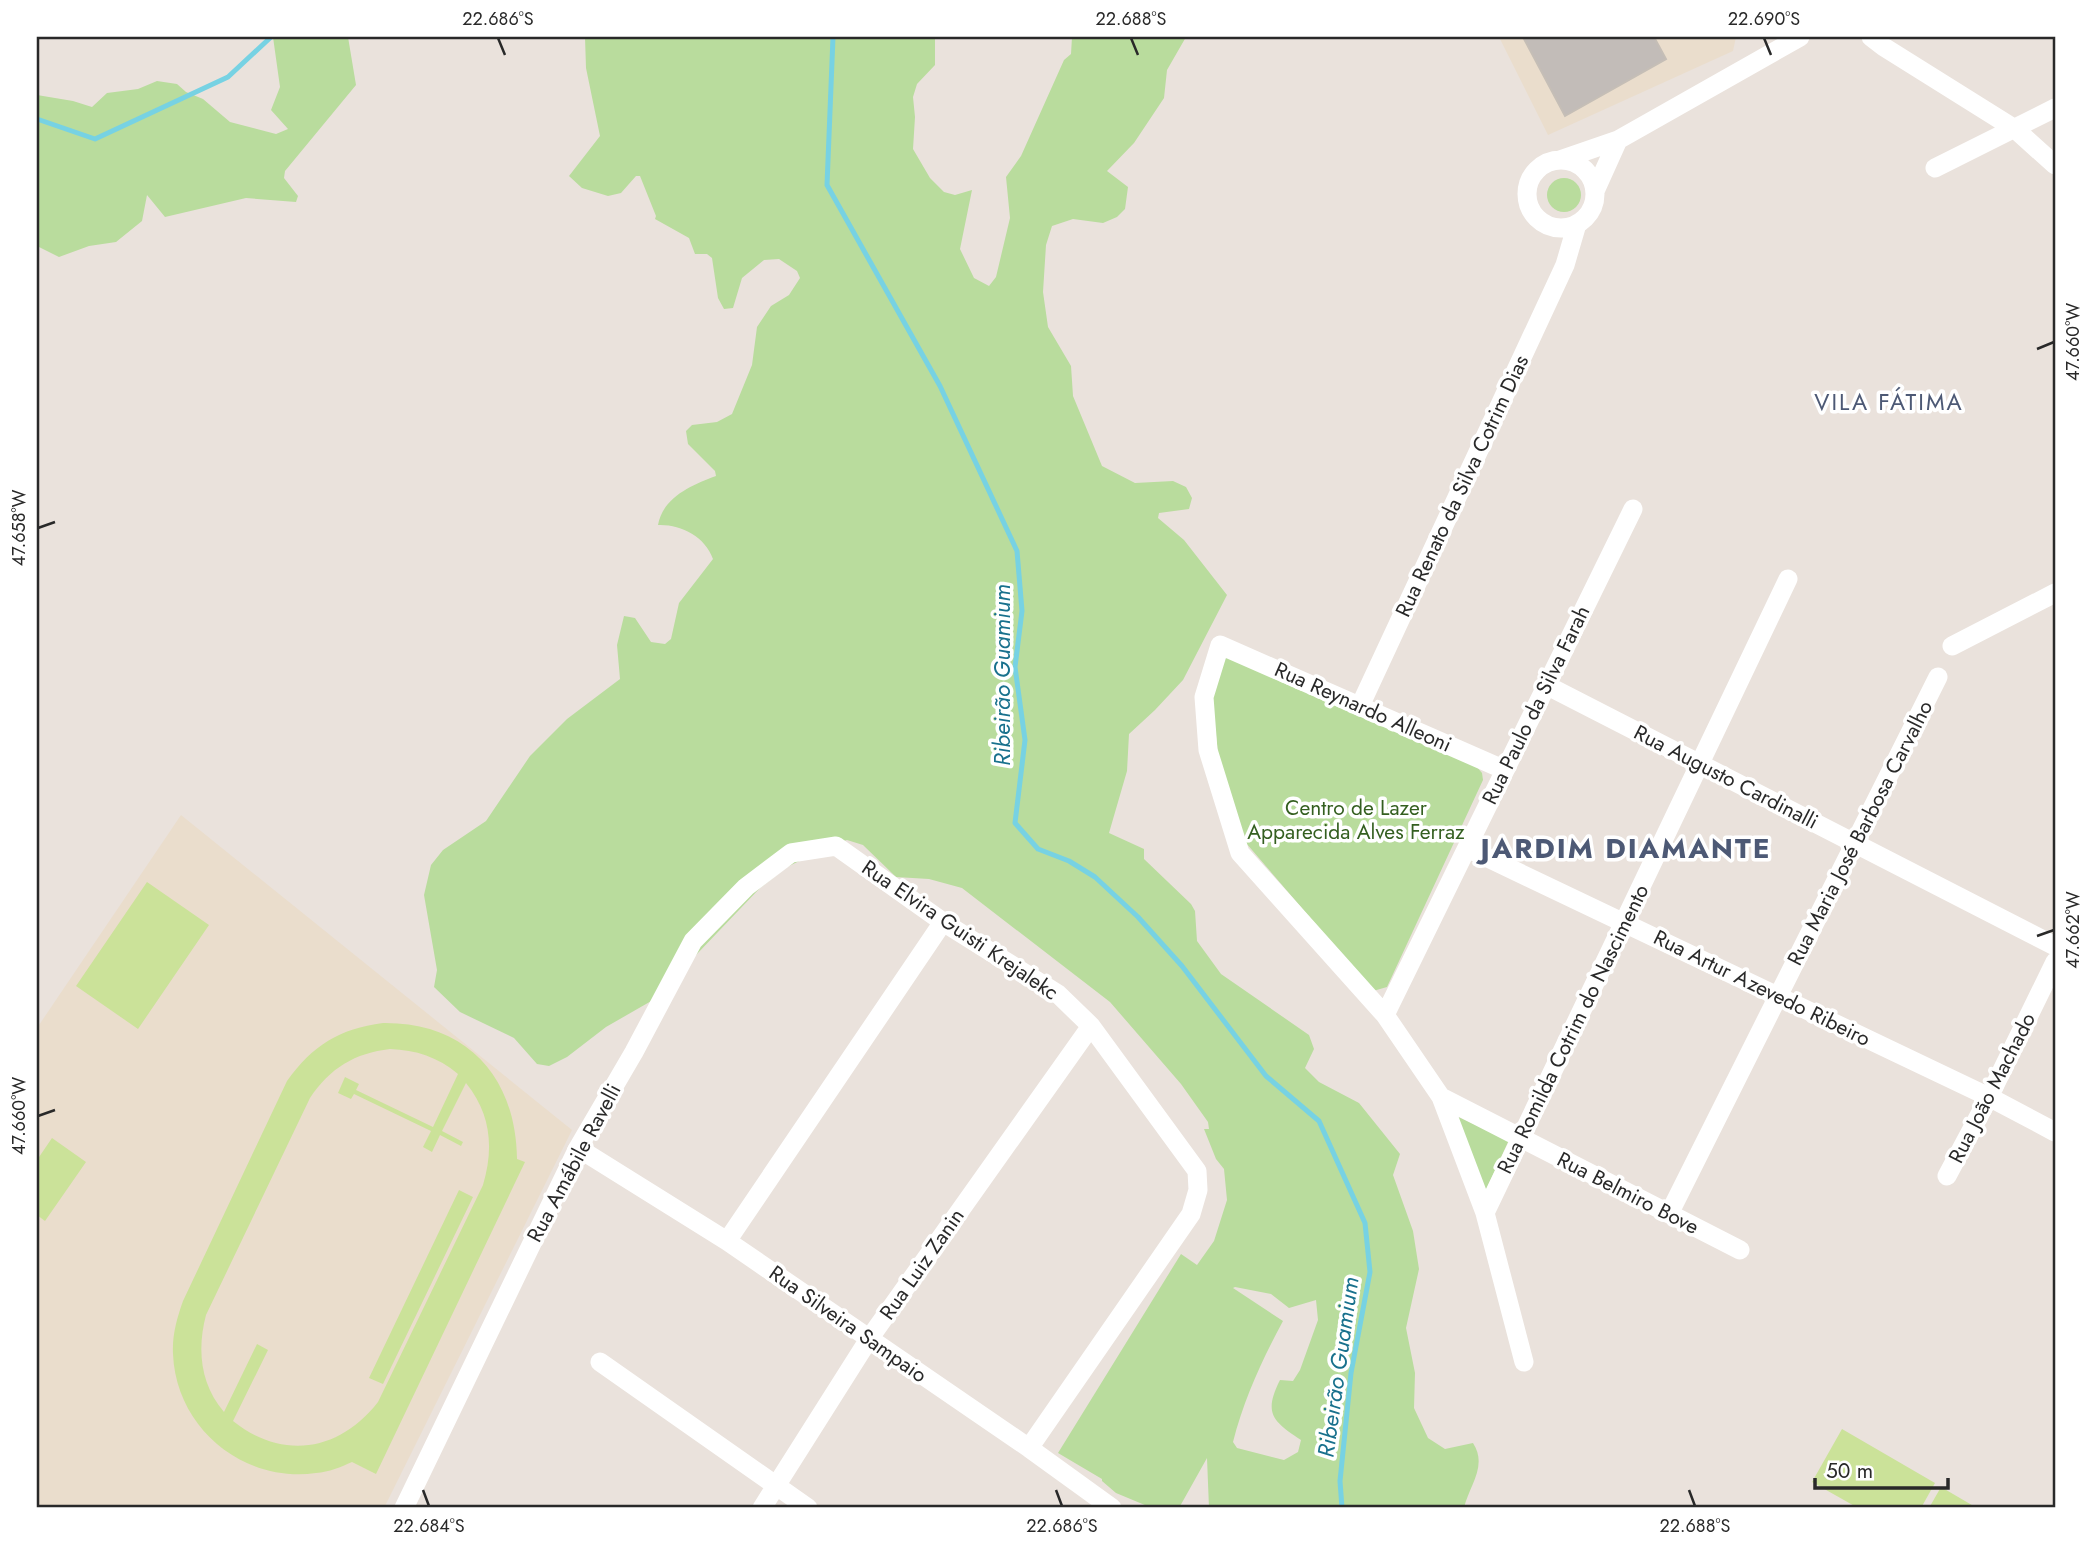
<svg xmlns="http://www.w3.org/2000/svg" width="2092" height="1545" viewBox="0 0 2092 1545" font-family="Jost,sans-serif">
	<rect width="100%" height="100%" fill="#eae2dc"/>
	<path fill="#eaddcc" d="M 1499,37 L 1736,37 L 1733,51 L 1548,135 Z
		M 181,815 L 572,1130 L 384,1508 L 37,1508 L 37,1028 Z"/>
	<path fill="#b9dc9d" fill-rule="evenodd" d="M 273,37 L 348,37 L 356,85 L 285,171 L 284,178 L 298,196 L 296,202 L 246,198 L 165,217 L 147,195 L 142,221 L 116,242 L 89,246 L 59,257 L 37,246 L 37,95 L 73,101 L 92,107 L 107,93 L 138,89 L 157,81 L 177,84 L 186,92 L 203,99 L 230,122 L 276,134 L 288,129 L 271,110 L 280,87 Z
		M 585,37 L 935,37 L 935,65 L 917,84 L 913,97 L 915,117 L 913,149 L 930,178 L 944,192 L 955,195 L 972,190 L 960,249 L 974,278 L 989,286 L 996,277 L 1010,218 L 1006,177 L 1021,156 L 1064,60 L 1071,54 L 1072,37 L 1186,37 L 1167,70 L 1164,98 L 1134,143 L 1107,171 L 1128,187 L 1125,209 L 1117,217 L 1103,223 L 1073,219 L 1052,226 L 1046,245 L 1043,292 L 1048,327 L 1071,366 L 1073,396 L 1102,466 L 1135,483 L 1173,481 L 1186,487 L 1192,498 L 1189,509 L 1159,513 L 1158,518 L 1184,540 L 1227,595 L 1183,680 L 1155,710 L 1129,734 L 1127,771 L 1109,833 L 1144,849 L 1144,859 L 1191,904 L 1195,911 L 1197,941 L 1221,974 L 1309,1035 L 1314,1049 L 1305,1068 L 1319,1082 L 1359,1103 L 1400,1154 L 1393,1175 L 1413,1231 L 1419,1269 L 1406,1328 L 1415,1373 L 1414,1408 L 1428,1438 L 1445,1449 L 1473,1443 C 1488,1466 1469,1486 1464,1508 L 1209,1508 L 1207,1458 L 1179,1508 L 1152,1508 L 1116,1493 L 1102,1481 L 1102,1479 L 1058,1453 L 1181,1254 L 1197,1265 L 1214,1241 L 1227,1200 L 1224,1169 L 1216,1159 L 1204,1129 L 1209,1129 L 1208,1122 L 1181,1084 L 1110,1002 L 962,888 L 929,879 L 896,877 L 863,845 L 847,840 L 834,844 L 787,867 L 760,888 L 653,1000 L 606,1027 L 567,1057 L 549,1066 L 537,1064 L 514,1038 L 460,1012 L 434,987 L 437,970 L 424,895 L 431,865 L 443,850 L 486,821 L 530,756 L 567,719 L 620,679 L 617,645 L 624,616 L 635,618 L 651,642 L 665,644 L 671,639 L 679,603 L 713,559 C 705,536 680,524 658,525 C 663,497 692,485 716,476 L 715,471 L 688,444 L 686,431 L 692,425 L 717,422 L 732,414 L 752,365 L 757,327 L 771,306 L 789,295 L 800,278 L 797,271 L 779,259 L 764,260 L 742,278 L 733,308 L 724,309 L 718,298 L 712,258 L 707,254 L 695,254 L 689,238 L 655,219 L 656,216 L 640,176 L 636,176 L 621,193 L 608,196 L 582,188 L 569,176 L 600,136 L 586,68 ZM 1235,1287 L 1271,1294 L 1289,1308 L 1316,1300 L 1318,1320 L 1300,1370 L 1293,1381 L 1280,1380 C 1263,1414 1273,1421 1301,1440 L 1298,1452 L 1284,1460 L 1237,1448 L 1233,1442 C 1244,1399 1262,1360 1283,1321 L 1233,1288 Z
		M1547 195a17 17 0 1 1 34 0a17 17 0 1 1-34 0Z
		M 1228,654 L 1477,767 L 1482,773 L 1483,780 L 1387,987 L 1373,991 L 1246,843 L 1218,753 L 1212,700 L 1222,660 Z
		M 1454,1115 L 1509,1140 L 1485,1192 Z"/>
	<path fill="#cbe299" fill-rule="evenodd" d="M 147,882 L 209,925 L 138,1029 L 76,986 Z
		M 383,1023 C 467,1022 516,1077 517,1159 L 525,1162 L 376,1474 L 352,1462 C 341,1467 329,1472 316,1473 C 243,1483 176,1428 173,1354 C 172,1335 177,1318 183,1301 L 287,1081 C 313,1045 339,1029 383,1023 ZM 390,1049 C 416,1050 438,1057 458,1074 L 433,1127 L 356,1090 L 359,1084 L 345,1077 L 338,1093 L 351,1099 L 354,1094 L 431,1131 L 423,1147 L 432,1152 L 440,1135 L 461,1146 L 463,1142 L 442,1131 L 466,1083 C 491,1114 494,1148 483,1185 L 378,1402 C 340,1451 283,1461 233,1421 L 268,1350 L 257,1344 L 224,1412 C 200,1384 197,1349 206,1315 L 310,1098 C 330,1068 355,1053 390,1049 Z
		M 52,1138 L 86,1162 L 45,1221 L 37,1215 L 37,1160 Z
		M 459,1190 L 473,1197 L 383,1384 L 369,1378 Z
		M 1842,1429 L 1935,1483 L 1921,1508 L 1858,1508 L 1812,1482 Z
		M 1941,1487 L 1977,1508 L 1929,1508 Z"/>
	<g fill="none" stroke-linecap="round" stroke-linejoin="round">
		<path stroke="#77d2e3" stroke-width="5" d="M 833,37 L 827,185 L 940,386 L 1017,551 L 1022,611 L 1015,667 L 1025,740 L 1015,823 L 1038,849 L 1069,861 L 1095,877 L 1138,917 L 1182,966 L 1266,1076 L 1319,1121 L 1365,1223 L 1370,1272 L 1351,1373 L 1340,1481 L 1342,1508
			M 37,119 L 95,139 L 228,77 L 271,37"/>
	</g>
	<path fill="#c2bcb8" stroke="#c5beb6" stroke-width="2" d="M 1523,37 L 1654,37 L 1666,59 L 1565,116 Z"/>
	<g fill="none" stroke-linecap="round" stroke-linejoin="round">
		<path stroke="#fff" stroke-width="19" d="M 1871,37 L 1884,47 L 2015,129 L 2055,165
			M 1560,160 L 1618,140 L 1800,37
			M1527 194a34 34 0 1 1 68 0a34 34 0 1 1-68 0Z
			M 1935,168 L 2055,108
			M 1595,191 L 1618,140
			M 1952,646 L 2055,593
			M 1546,685 L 2055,946
			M 1360,706 L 1565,265 L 1577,224
			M 1505,770 L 1220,645 L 1204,697 L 1208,750 L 1240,853 L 1385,1015 L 1441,1097 L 1485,1213 L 1524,1362
			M 1467,848 L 1989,1097 L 2055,1132
			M 1385,1015 L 1633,509
			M 1441,1097 L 1740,1250
			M 578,1148 L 727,1241 L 1029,1448 L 1112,1508
			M 1947,1176 L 1989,1097 L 2055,962
			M 1485,1213 L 1788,579
			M 1669,1214 L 1938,677
			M 727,1241 L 943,922
			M 600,1362 L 808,1508
			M 404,1508 L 578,1148 L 634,1052 L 693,941 L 746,887 L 791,853 L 836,846 L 943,922 L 1058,994 L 1091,1026 L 1197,1171 L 1198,1190 L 1191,1214 L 1029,1448
			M 762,1508 L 869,1339 L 1091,1026"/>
	</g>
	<path fill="none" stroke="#292929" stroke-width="2.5" d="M 498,38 L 505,55M 1131,38 L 1138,55M 1764,38 L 1771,55M 2037,349 L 2054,342M 38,528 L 55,522M 2037,936 L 2054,930M 38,1116 L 55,1110M 423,1490 L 429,1506M 1056,1490 L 1062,1506M 1689,1490 L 1695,1506"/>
	<g text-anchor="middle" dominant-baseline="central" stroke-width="7" stroke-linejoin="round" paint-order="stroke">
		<g font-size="21" fill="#292929" stroke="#fff">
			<text transform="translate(1462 486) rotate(-65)">Rua Renato da Silva Cotrim Dias</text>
			<text transform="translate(1536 705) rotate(-64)">Rua Paulo da Silva Farah</text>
			<text transform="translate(1363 707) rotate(24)">Rua Reynardo Alleoni</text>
			<text transform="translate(1726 777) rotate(27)">Rua Augusto Cardinalli</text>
			<text transform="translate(1860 833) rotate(-63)">Rua Maria José Barbosa Carvalho</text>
			<text transform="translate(960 930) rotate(34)">Rua Elvira Guisti Krejalekc</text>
			<text transform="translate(1762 988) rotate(26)">Rua Artur Azevedo Ribeiro</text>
			<text transform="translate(1573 1029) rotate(-64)">Rua Romilda Cotrim do Nascimento</text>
			<text transform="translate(1992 1088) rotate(-63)">Rua João Machado</text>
			<text transform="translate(574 1163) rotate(-62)">Rua Amábile Ravelli</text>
			<text transform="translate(1628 1193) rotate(27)">Rua Belmiro Bove</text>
			<text transform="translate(922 1264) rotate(-55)">Rua Luiz Zanin</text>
			<text transform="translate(848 1324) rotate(35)">Rua Silveira Sampaio</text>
		</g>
		<g font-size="21" fill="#345f20" stroke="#fff">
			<text x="1356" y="808">Centro de Lazer<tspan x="1356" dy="24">Apparecida Alves Ferraz</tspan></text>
		</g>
		<g font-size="23" letter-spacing="2" fill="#4d5975" stroke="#fff">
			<text x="1889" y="402">VILA FÁTIMA</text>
		</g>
		<g font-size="23" font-style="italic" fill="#19718d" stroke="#fff">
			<text transform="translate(1002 675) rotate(-90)">Ribeirão Guamium</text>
			<text transform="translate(1338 1367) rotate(-82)">Ribeirão Guamium</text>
		</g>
		<g font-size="28" font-weight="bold" letter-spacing="2" fill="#4d5975" stroke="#fff">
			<text x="1626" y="848">JARDIM DIAMANTE</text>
		</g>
	</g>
	<rect width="2092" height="1545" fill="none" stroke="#ffffff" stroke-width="77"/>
	<path d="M1815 1478v10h133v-10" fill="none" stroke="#292929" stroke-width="3.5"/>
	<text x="1826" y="1478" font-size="21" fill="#292929" stroke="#ffffff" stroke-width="5" paint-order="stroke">50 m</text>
	<rect x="38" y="38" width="2016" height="1468" fill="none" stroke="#292929" stroke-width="2.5"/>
	<g font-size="18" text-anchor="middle" fill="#292929">
		<text x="498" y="25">22.686°S</text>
		<text x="1131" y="25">22.688°S</text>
		<text x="1764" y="25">22.690°S</text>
		<text transform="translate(2073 342) rotate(-90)" y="6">47.660°W</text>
		<text transform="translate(19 528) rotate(-90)" y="6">47.658°W</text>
		<text transform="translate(2073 930) rotate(-90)" y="6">47.662°W</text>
		<text transform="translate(19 1116) rotate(-90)" y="6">47.660°W</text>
		<text x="429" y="1532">22.684°S</text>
		<text x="1062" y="1532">22.686°S</text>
		<text x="1695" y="1532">22.688°S</text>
	</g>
</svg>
